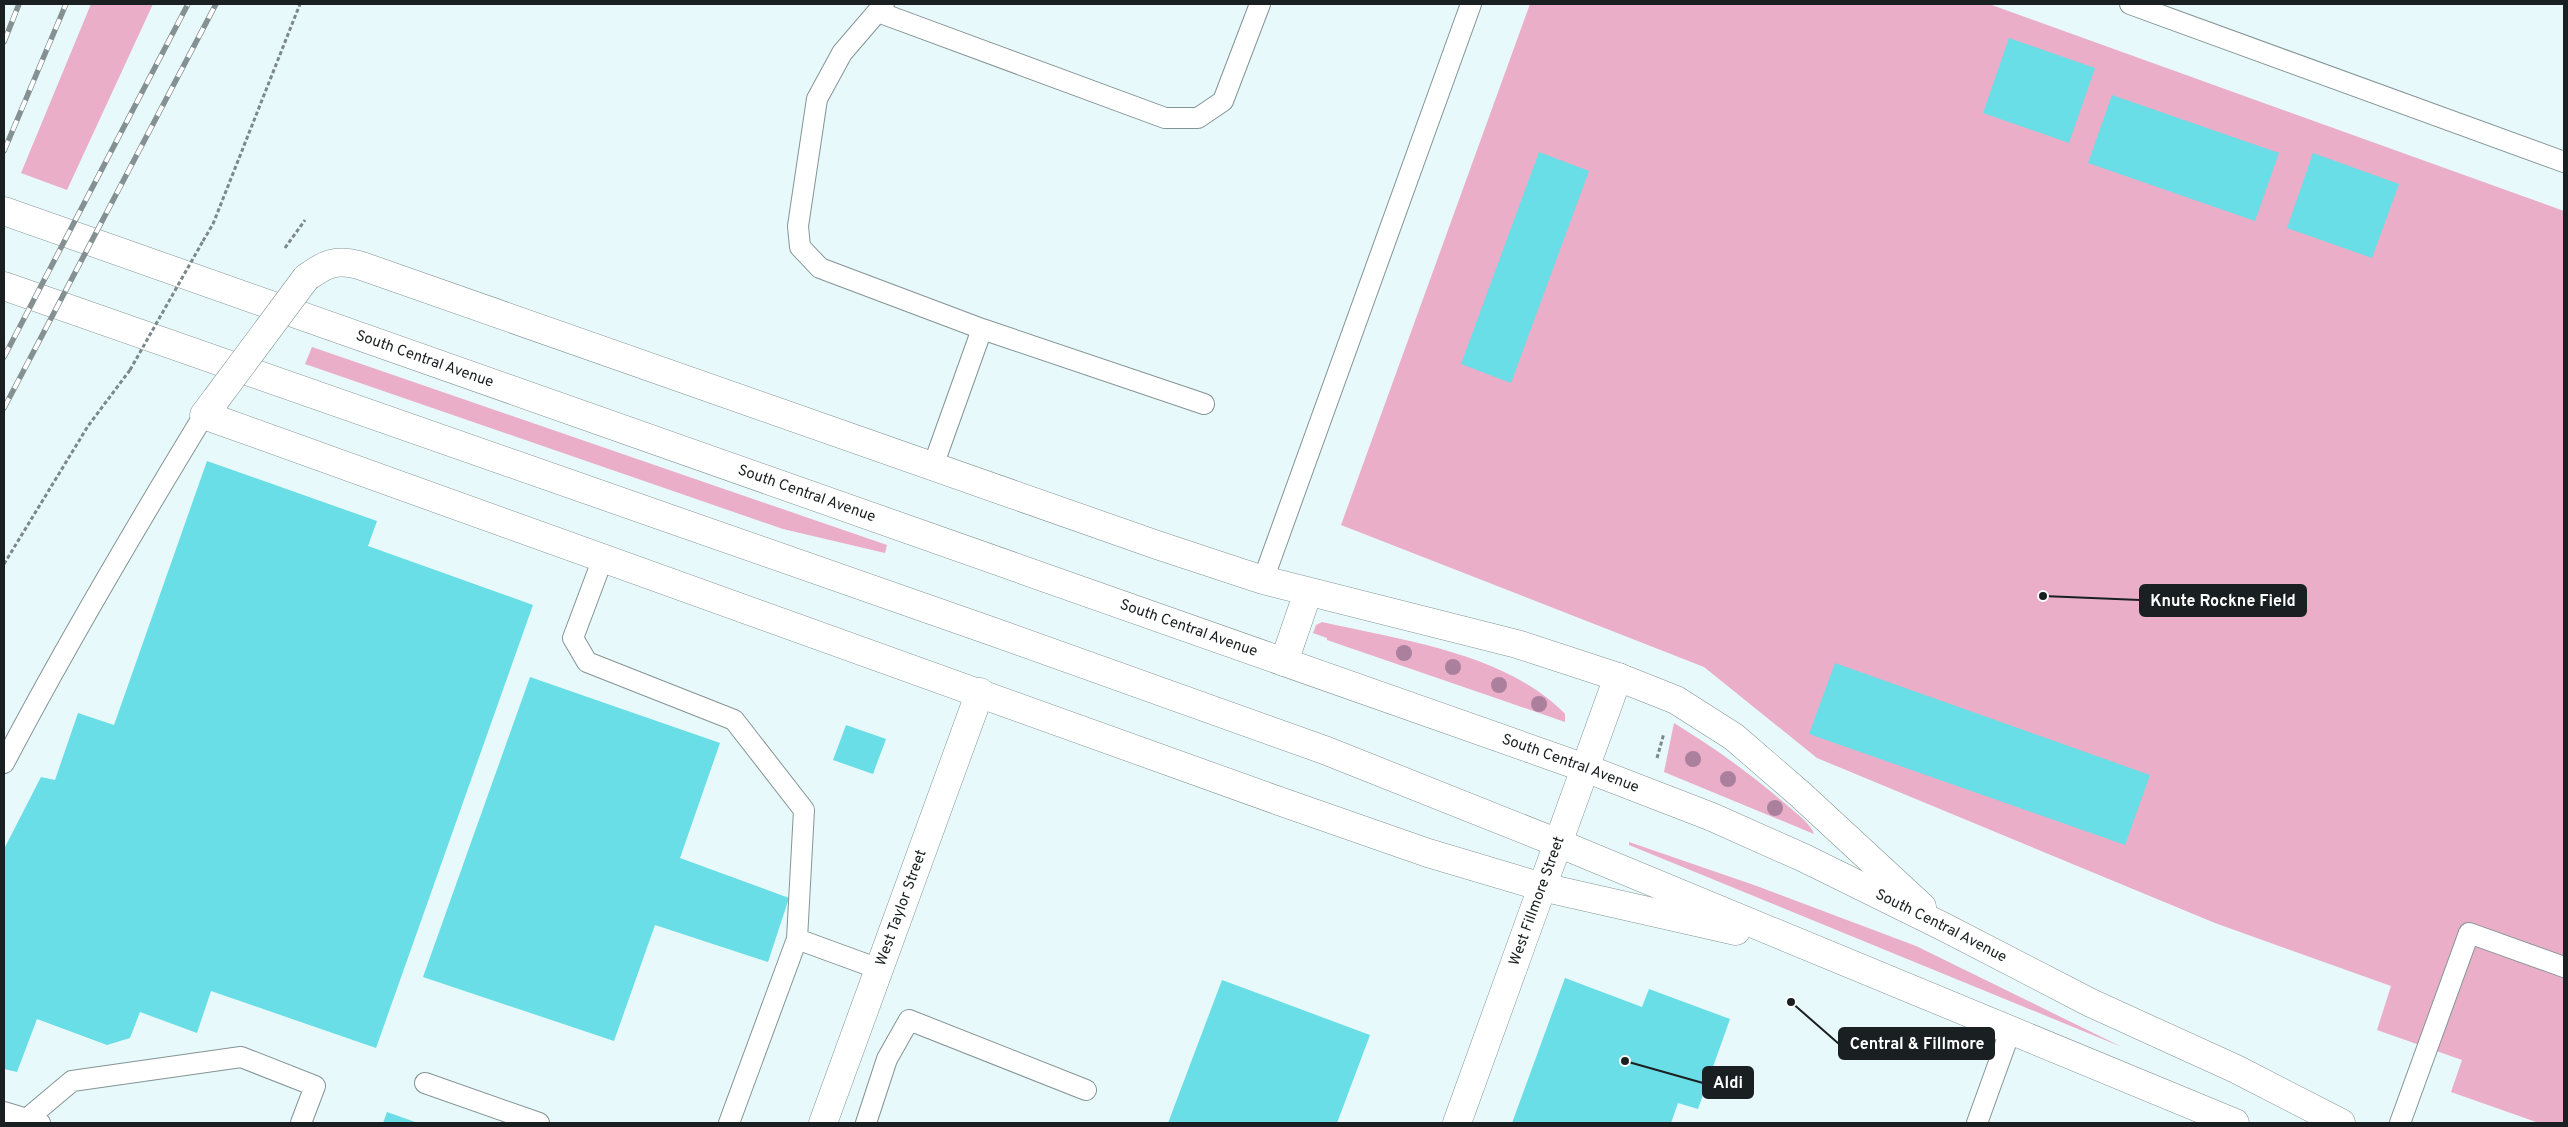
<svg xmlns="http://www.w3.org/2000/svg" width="2568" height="1127" viewBox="0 0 2568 1127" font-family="Overpass,sans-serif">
	<rect width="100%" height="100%" fill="#e7f9fa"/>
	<path fill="#eaaec8" d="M 91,4 L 153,4 L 67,190 L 21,173 Z
		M 1530,4 L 1989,4 L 2564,211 L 2564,1123 L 2539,1123 L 2451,1092 L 2462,1060 L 2377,1030 L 2391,986 L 2215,923 L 1817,758 L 1704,667 L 1341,525 Z
		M 312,347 L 887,545 L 885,553 L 783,529 L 305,364 Z
		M 1322,622 C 1401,640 1506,653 1565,714 L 1565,722 L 1327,640 L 1327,638 L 1313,633 L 1316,625 Z
		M 1674,723 C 1715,748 1752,775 1788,806 C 1796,813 1811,824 1814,834 L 1664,772 Z
		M 1629,842 L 1754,885 L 1916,946 L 2122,1047 L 1629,845 Z"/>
	<path fill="#6adee6" d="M 2009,38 L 2095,68 L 2069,143 L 1983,113 Z
		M 2112,95 L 2279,153 L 2255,221 L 2088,163 Z
		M 1539,152 L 1589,171 L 1511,383 L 1461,364 Z
		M 2313,153 L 2399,184 L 2372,258 L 2287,228 Z
		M 207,461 L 377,521 L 368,546 L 533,605 L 376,1048 L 211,991 L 197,1033 L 140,1012 L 130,1038 L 107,1045 L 37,1019 L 17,1072 L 4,1069 L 4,849 L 41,777 L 55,780 L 78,713 L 114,725 Z
		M 1835,663 L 2150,775 L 2125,845 L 1809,734 Z
		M 530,677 L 720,743 L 680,858 L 789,898 L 768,962 L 655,925 L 614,1041 L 423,977 Z
		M 846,725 L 886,739 L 873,774 L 833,760 Z
		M 1565,978 L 1642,1007 L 1649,989 L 1730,1019 L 1698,1109 L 1678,1103 L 1671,1123 L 1512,1123 Z
		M 1222,980 L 1370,1035 L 1337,1123 L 1168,1123 Z
		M 387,1112 L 418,1123 L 383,1123 Z"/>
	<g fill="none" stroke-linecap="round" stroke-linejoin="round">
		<defs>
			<path id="service" d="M 884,4 L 842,53 L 817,99 L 798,226 L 800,247 L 820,268 L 982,329 L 1204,404
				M 2130,4 L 2564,162
				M 878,12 L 1165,118 L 1198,118 L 1223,101 L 1260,4
				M 933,466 L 982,329
				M 603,558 L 573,638 L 587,662 L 734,720 L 804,810 L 797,939
				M 1263,580 L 1471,4
				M 4,763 C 66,645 134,530 204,415
				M 425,1083 L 539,1123
				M 4,1112 L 40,1123
				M 28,1118 L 72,1081 L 241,1057 L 315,1086 L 301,1123
				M 729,1123 L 797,939 L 879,969
				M 866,1123 L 887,1059 L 909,1020 L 1086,1090
				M 1977,1123 L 2011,1029
				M 2400,1123 L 2469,933 L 2564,967"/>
			<g id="minor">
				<path id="s1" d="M 823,1123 L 980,692"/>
				<path id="s2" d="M 1457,1123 L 1618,677"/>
			</g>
			<g id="secondary">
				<path id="s3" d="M 4,211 L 1585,768 L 1712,817 L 1804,858 L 1944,927 L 2091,1003 L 2236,1069 L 2341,1123"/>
				<path d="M 306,278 C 325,264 335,259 359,265 L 1157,545 L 1263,580 L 1517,644 L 1618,677 L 1676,700 L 1734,737 L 1801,795 L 1922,907"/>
				<path d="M 4,286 L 991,631 L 1327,751 L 1558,843 L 2235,1123"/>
				<path d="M 216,399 L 204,415 L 1279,801 L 1428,853 L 1542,887 L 1736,931"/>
				<path d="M 1284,662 L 1308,592"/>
			</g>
		</defs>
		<use href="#service" stroke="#849495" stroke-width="22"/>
		<use href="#minor" stroke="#849495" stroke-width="29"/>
		<use href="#secondary" stroke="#849495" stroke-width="29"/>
		<path stroke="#7c8889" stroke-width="3" stroke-dasharray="4 2.5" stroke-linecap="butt" d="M 203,241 L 213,224 L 300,4
			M 285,248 L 305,220
			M 4,564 L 88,426 L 130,370
			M 1657,758 L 1664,733"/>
		<use href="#service" stroke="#fff" stroke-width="20"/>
		<use href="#minor" stroke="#fff" stroke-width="28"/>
		<use href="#secondary" stroke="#fff" stroke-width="28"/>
		<defs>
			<path id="rail" d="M 4,42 L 19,4
				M 4,151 L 66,4
				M 4,357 L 188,4
				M 4,408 L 216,4"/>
		</defs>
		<use href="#rail" stroke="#849091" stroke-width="5.5"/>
		<use href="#rail" stroke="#fff" stroke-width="4" stroke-dasharray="11" stroke-linecap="butt"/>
		<defs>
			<path id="secondary-bridge" d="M 216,399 L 306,278"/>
		</defs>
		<use href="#secondary-bridge" stroke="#849495" stroke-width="29" stroke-linecap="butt"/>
		<path stroke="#7c8889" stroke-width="3" stroke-dasharray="4 2.5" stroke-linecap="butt" d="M 130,370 L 203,241"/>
		<use href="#secondary-bridge" stroke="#fff" stroke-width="28"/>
	</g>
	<g fill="#aa809c">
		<circle cx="1404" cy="653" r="8"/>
		<circle cx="1453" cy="667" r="8"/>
		<circle cx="1499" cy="685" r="8"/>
		<circle cx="1539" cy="704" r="8"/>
		<circle cx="1693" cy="759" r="8"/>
		<circle cx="1728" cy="779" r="8"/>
		<circle cx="1775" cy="808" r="8"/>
	</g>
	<g text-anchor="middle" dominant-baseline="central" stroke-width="4" stroke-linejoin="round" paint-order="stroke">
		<g font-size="15" fill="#1a2021" stroke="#fff">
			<text stroke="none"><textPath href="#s3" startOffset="446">South Central Avenue</textPath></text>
			<text stroke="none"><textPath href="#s3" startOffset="851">South Central Avenue</textPath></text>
			<text stroke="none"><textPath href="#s3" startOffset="1256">South Central Avenue</textPath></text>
			<text stroke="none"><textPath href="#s3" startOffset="1661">South Central Avenue</textPath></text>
			<text stroke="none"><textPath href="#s2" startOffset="236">West Fillmore Street</textPath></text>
			<text stroke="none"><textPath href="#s1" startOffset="229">West Taylor Street</textPath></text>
			<text stroke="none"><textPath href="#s3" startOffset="2066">South Central Avenue</textPath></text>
		</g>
	</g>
	<path fill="none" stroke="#1a2021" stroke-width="2" d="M2043 596L2140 600M1791 1002L1839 1044M1625 1061L1703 1083"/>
	<g fill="#1a2021" stroke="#fff" stroke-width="2">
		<circle cx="2043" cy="596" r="5"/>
		<circle cx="1791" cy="1002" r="5"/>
		<circle cx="1625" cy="1061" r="5"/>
	</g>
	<g fill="#1a2021" stroke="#1a2021" stroke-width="2">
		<rect x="2140" y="585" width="166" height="31" rx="5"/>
		<rect x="1839" y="1028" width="155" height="31" rx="5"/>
		<rect x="1703" y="1067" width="50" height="31" rx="5"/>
	</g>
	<g font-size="16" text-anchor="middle" font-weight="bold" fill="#fff">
		<text x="2223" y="606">Knute Rockne Field</text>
		<text x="1917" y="1049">Central &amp; Fillmore</text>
		<text x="1728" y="1088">Aldi</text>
	</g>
	<rect width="2568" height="1127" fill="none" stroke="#1a2021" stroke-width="10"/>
</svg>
